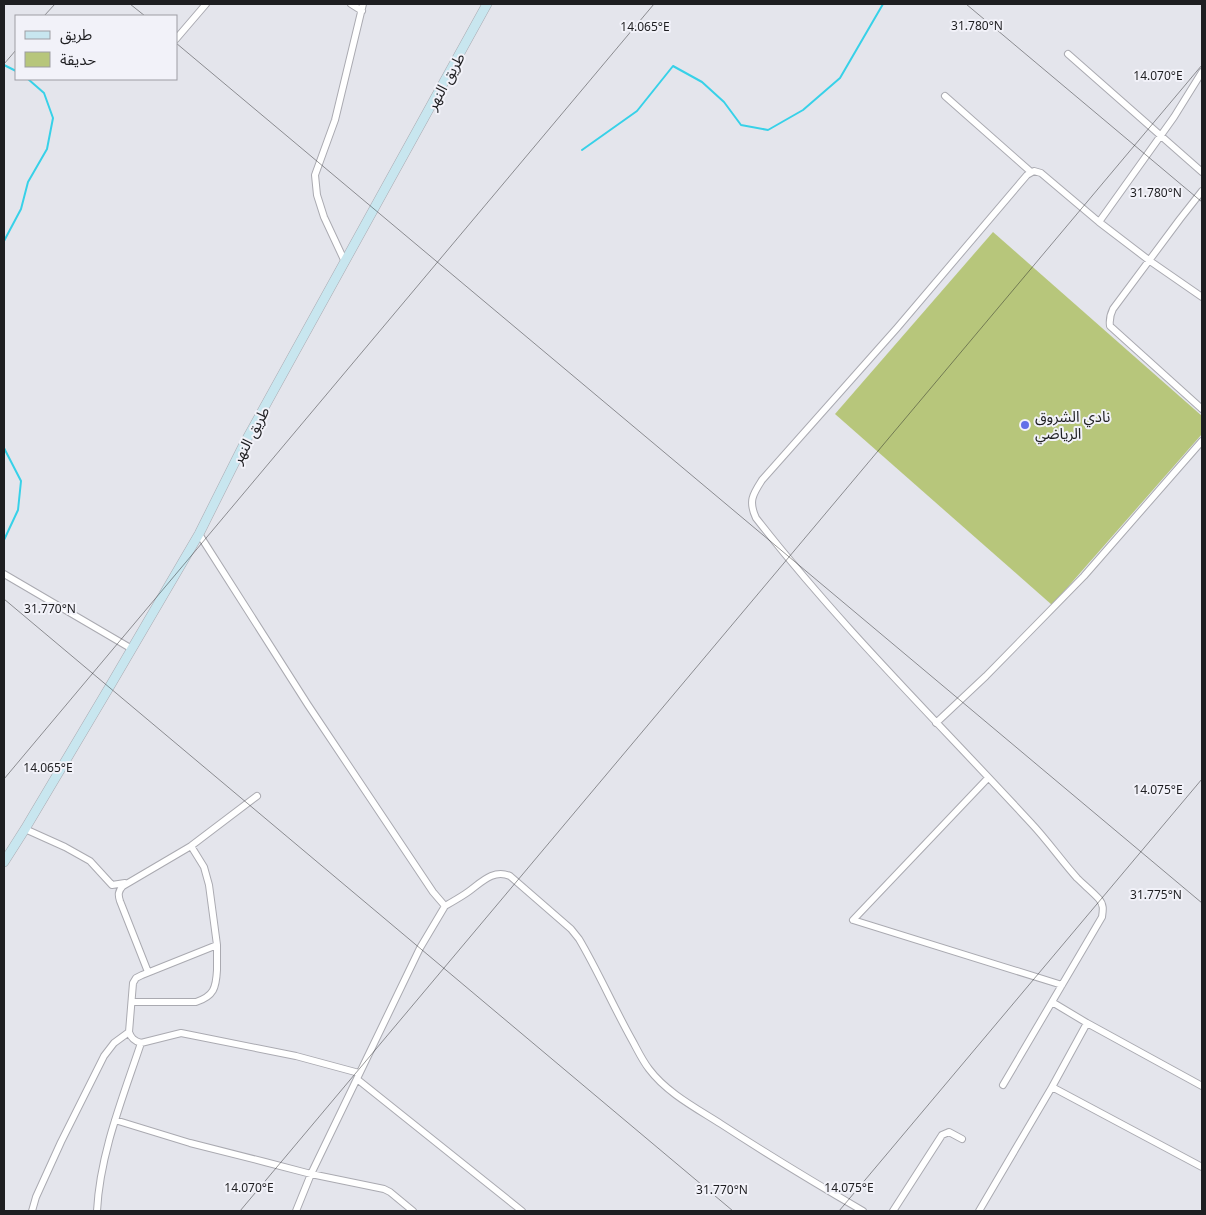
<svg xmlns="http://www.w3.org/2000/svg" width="1206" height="1215" viewBox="0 0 1206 1215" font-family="'Noto Sans','Noto Sans Arabic',sans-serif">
	<rect width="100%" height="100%" fill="#e4e5ec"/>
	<path fill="#b7c67b" d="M 993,232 L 1202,416 L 1202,434 L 1052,605 L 835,414 Z"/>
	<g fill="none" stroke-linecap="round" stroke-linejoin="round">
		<path stroke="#37d1e8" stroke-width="2" d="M 4,65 L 16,71
			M 582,150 L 637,111 L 673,66 L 702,82 L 724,102 L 741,125 L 768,130 L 803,110 L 840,78 L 883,4
			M 4,241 L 21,209 L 28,182 L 47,149 L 53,118 L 44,93 L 28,79
			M 4,448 L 21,481 L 18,510 L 4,540"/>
		<defs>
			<path id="minor" d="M 351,4 L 362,11
				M 176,39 L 206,4
				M 1068,54 L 1202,172
				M 945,96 L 1031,172
				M 1202,191 L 1180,219 L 1113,309 C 1110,315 1109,319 1110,326 L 1202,409
				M 1099,222 L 1174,117 L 1202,72
				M 345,262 L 324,217 L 317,195 L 315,175 L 335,120 L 363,4
				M 199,534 L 308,705 L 433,892 L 445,906 C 452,902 459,898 465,894 C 479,885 492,868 510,876 L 571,929 L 579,939 C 598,971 613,1006 632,1040 C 637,1049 642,1060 649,1069 C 667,1093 696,1108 721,1124 C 767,1154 815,1183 863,1211
				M 4,574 L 132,649
				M 936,723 L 986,676 L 1084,576 L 1202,441
				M 988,778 L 853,920 L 1062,985
				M 25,829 L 65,847 L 90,861 L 112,885 L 125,883
				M 191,846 L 204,867 L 209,885 L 217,945 L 142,975 L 136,978 L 133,983 L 129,1032 C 131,1038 134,1041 141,1043 L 181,1033 L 296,1056 L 359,1073
				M 148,972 L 120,901 C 118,895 118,891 123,886 L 191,846 L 257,796
				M 132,1002 L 196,1002 C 214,996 216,988 217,970 C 217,962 217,954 217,945
				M 1052,1002 L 1087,1023 L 1202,1086
				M 357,1079 L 522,1211
				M 1003,1085 L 1102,917 C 1103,910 1104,905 1099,899 C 1093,892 1084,885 1077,878 C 1061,860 1047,840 1031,823 C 938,722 840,626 756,518 C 748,501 753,494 762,480 L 897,328 L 1027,175 L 1034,171 L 1041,173 L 1099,222 L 1150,261 L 1202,297
				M 1052,1087 L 1202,1167
				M 115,1120 L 190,1143 L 265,1162 L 311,1174 L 384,1189 L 390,1192 L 413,1211
				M 32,1211 L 36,1197 L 61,1142 L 104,1056 L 114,1043 L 129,1032
				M 97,1211 C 100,1153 123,1097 141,1043
				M 296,1211 L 311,1174 L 420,948 L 445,906
				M 893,1211 L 942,1135 L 949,1132 L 962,1139
				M 979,1211 L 1052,1087 L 1087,1023"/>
			<path id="secondary" d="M 4,862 L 25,829 L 110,686 L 199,534 L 244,444 L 487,4"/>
		</defs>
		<use href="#minor" stroke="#aaaab1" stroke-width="8"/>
		<use href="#secondary" stroke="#aaaab1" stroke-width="10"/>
		<use href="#minor" stroke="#fff" stroke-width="6"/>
		<use href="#secondary" stroke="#c8e6ef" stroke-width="9"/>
	</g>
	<path fill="none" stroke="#1e1e21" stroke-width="1" stroke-opacity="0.45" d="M 130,4 L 145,16M 966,4 L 1202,202M 44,16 L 55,4M 176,43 L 1202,903M 4,64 L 16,50M 4,599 L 733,1211M 4,779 L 654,4M 240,1211 L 1202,65M 839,1211 L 1202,779"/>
	<circle fill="#6370e8" stroke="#f2f2f9" stroke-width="2" cx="1025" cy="425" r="5"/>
	<g text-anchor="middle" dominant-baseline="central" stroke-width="4" stroke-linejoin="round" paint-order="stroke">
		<g font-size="15" fill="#1e1e21" stroke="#f2f2f9">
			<text transform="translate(445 81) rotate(-61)">طريق النهر</text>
			<text transform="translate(250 435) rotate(-62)">طريق النهر</text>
		</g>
		<g font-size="15" fill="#1e1e21" stroke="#f2f2f9" text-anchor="start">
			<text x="1035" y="416">نادي الشروق<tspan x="1035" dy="17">الرياضي</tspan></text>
		</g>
	</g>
	<g font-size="12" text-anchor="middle" fill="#1e1e21" stroke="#f2f2f9" stroke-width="4" stroke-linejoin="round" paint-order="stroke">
		<text x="977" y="30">31.780°N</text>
		<text x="645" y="31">14.065°E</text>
		<text x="1158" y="80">14.070°E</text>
		<text x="1156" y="197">31.780°N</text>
		<text x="50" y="613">31.770°N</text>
		<text x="48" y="772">14.065°E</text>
		<text x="1158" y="794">14.075°E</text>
		<text x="1156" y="899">31.775°N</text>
		<text x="249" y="1192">14.070°E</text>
		<text x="849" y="1192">14.075°E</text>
		<text x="722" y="1194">31.770°N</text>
	</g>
	<rect width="1206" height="1215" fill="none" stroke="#1e1e21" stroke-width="10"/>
	<rect x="15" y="15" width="162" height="65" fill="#f2f2f9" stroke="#9d9da3"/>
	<rect x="25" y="31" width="25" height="8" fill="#c8e6ef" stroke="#9d9da3"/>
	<text x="60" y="40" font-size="15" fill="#1e1e21">طريق</text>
	<rect x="25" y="52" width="25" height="15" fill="#b7c67b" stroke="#9d9da3"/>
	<text x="60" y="65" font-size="15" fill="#1e1e21">حديقة</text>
</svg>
